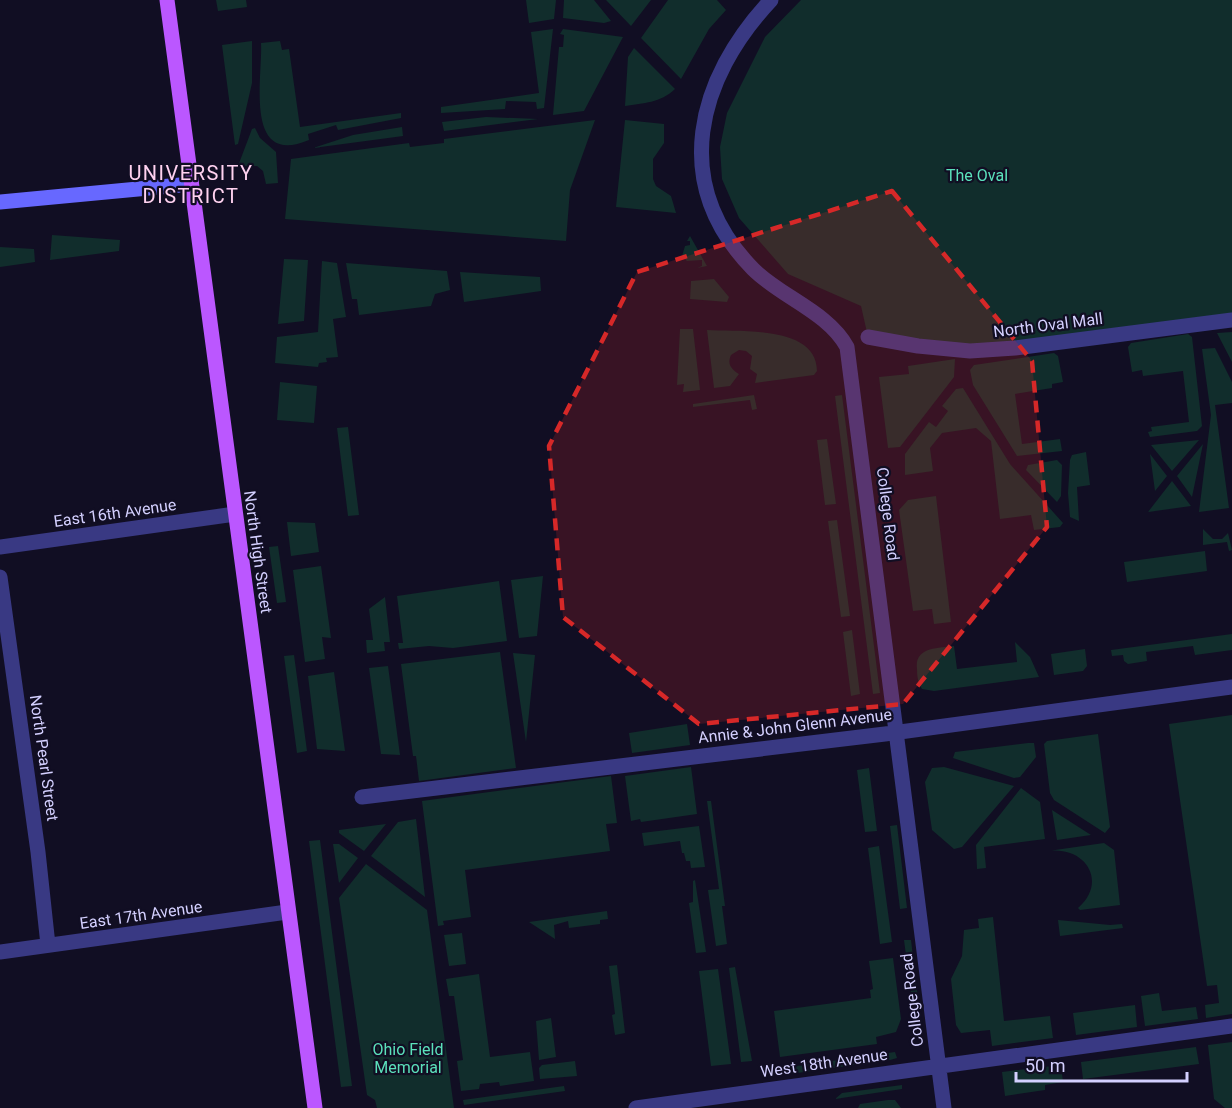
<svg xmlns="http://www.w3.org/2000/svg" width="1232" height="1108" viewBox="0 0 1232 1108" font-family="Roboto,sans-serif">
	<rect width="100%" height="100%" fill="#110e23"/>
	<path fill="#112d2c" d="M 216,0 L 246,0 L 247,7 L 218,11 Z
		M 526,0 L 556,0 L 554,19 L 529,23 Z
		M 564,0 L 594,0 L 611,21 L 604,23 L 563,18 Z
		M 606,0 L 651,0 L 631,26 Z
		M 668,0 L 717,0 L 726,10 L 709,29 L 681,79 L 641,38 Z
		M 801,0 L 1232,0 L 1232,320 L 1015,348 L 868,337 L 861,306 L 788,274 L 739,218 L 722,179 L 720,147 L 727,113 L 765,37 Z
		M 553,29 L 544,108 L 537,109 L 536,102 L 506,101 L 505,109 L 441,113 L 441,107 L 539,93 L 531,32 Z
		M 563,29 L 623,37 L 584,111 L 553,115 L 559,47 L 563,47 L 564,35 L 560,34 Z
		M 252,41 L 252,83 L 238,144 L 235,145 L 222,45 Z
		M 280,41 L 282,50 L 289,49 L 300,127 L 401,113 L 401,118 L 338,130 L 336,125 L 308,134 L 309,140 C 243,168 263,76 261,43 Z
		M 634,48 L 675,89 C 660,103 644,103 625,106 L 628,57 Z
		M 486,117 L 538,119 L 444,131 L 442,122 Z
		M 595,120 L 570,190 L 566,241 L 285,219 L 291,159 L 409,143 L 410,147 L 444,143 L 444,139 Z
		M 625,120 L 664,124 L 664,143 L 653,159 L 653,179 L 656,186 L 671,196 L 676,213 L 616,207 Z
		M 402,127 L 403,136 L 313,148 L 353,135 Z
		M 255,128 L 260,138 L 276,152 L 278,183 L 266,184 L 263,171 L 257,166 L 238,166 L 252,129 Z
		M 52,235 L 120,240 L 119,251 L 50,260 Z
		M 690,236 L 707,266 L 697,268 L 702,266 L 702,260 L 687,261 L 682,256 L 685,246 L 690,245 L 690,241 L 687,241 Z
		M 0,247 L 34,249 L 35,262 L 0,267 Z
		M 284,259 L 308,260 L 304,321 L 278,324 Z
		M 322,261 L 337,263 L 346,317 L 333,319 L 338,357 L 326,358 L 327,362 L 319,363 L 318,367 L 275,363 L 277,337 L 318,332 Z
		M 346,263 L 447,271 L 450,290 L 435,294 L 431,306 L 359,315 L 357,299 L 352,299 Z
		M 460,272 L 540,277 L 541,291 L 464,302 Z
		M 714,279 L 729,297 L 727,302 L 690,299 L 691,281 Z
		M 680,329 L 693,329 L 700,390 L 683,392 L 684,384 L 677,385 Z
		M 707,330 C 740,332 817,325 817,371 L 814,375 L 755,383 L 757,374 L 750,369 L 752,356 L 746,351 L 739,350 L 731,355 C 727,364 731,369 739,374 L 730,386 L 714,388 Z
		M 1232,332 L 1232,362 L 1217,333 Z
		M 1188,334 L 1192,337 L 1202,426 L 1197,431 L 1150,437 L 1148,432 L 1152,431 L 1151,427 L 1189,422 L 1183,371 L 1143,376 L 1142,370 L 1132,372 L 1128,347 L 1131,343 Z
		M 1215,348 L 1232,382 L 1232,403 L 1215,405 L 1229,508 L 1199,512 L 1211,415 L 1202,349 Z
		M 1054,353 L 1058,356 L 1063,382 L 1052,384 L 1052,388 L 1015,394 L 1022,444 L 1060,439 L 1062,451 L 1017,456 L 973,385 L 970,370 L 974,365 Z
		M 955,359 L 954,377 L 900,447 L 888,448 L 879,377 L 909,374 L 908,366 Z
		M 280,382 L 317,386 L 314,423 L 277,420 Z
		M 963,388 L 1010,464 L 1063,523 L 1060,527 L 1034,530 L 1031,515 L 1000,519 L 991,441 L 976,428 L 942,433 L 930,448 L 933,471 L 905,475 L 905,454 L 929,422 L 936,427 L 948,411 L 942,406 L 956,389 Z
		M 754,395 L 757,409 L 752,410 L 750,400 L 693,407 L 693,404 Z
		M 842,395 L 880,693 L 873,694 L 835,396 Z
		M 348,427 L 359,515 L 348,516 L 337,428 Z
		M 827,439 L 836,504 L 825,505 L 817,440 Z
		M 1199,440 L 1172,471 L 1151,445 Z
		M 1203,444 L 1192,497 L 1177,476 Z
		M 1086,452 L 1090,485 L 1077,487 L 1079,521 L 1070,517 L 1068,493 L 1070,460 L 1072,455 Z
		M 1150,454 L 1167,476 L 1155,491 Z
		M 1057,460 L 1062,465 L 1061,496 L 1057,502 L 1026,470 L 1028,465 Z
		M 1172,481 L 1191,506 L 1148,512 Z
		M 936,496 L 951,622 L 934,624 L 932,609 L 913,611 L 899,510 L 908,500 Z
		M 837,520 L 850,616 L 841,617 L 828,521 Z
		M 287,522 L 315,523 L 319,552 L 291,556 Z
		M 1203,529 L 1213,539 L 1222,539 L 1228,533 L 1232,550 L 1229,551 L 1227,542 L 1203,545 Z
		M 278,546 L 286,602 L 277,603 L 269,547 Z
		M 1205,551 L 1207,571 L 1127,582 L 1124,562 Z
		M 321,566 L 331,638 L 322,637 L 325,659 L 305,662 L 293,570 Z
		M 543,576 L 537,636 L 519,638 L 511,580 Z
		M 499,581 L 507,641 L 453,648 L 429,646 L 399,649 L 398,643 L 403,643 L 397,596 Z
		M 385,597 L 390,642 L 384,642 L 385,651 L 367,653 L 366,640 L 373,640 L 369,609 Z
		M 852,630 L 860,694 L 851,696 L 843,632 Z
		M 1232,634 L 1232,650 L 1195,655 L 1193,646 L 1146,652 L 1147,661 L 1128,664 L 1124,661 L 1123,655 L 1112,656 L 1111,650 Z
		M 1015,642 L 1030,657 L 1039,677 L 934,691 L 922,689 C 918,682 917,677 917,669 C 914,647 938,648 954,646 L 957,669 L 1017,662 Z
		M 1085,649 L 1087,666 L 1083,671 L 1054,675 L 1051,654 Z
		M 500,652 L 516,768 L 419,781 L 416,756 L 413,756 L 401,664 Z
		M 513,653 L 535,655 L 526,742 Z
		M 294,655 L 307,751 L 297,753 L 284,656 Z
		M 388,666 L 400,755 L 381,754 L 369,668 Z
		M 334,672 L 345,751 L 317,749 L 308,676 Z
		M 1232,715 L 1232,1014 L 1206,1018 L 1205,1005 L 1219,1003 L 1217,985 L 1207,986 L 1169,724 Z
		M 687,724 L 690,745 L 632,753 L 629,733 Z
		M 1098,734 L 1110,827 L 1105,833 L 1054,800 L 1050,793 L 1044,744 L 1047,741 Z
		M 1028,743 L 1034,743 L 1036,757 L 1020,777 L 1014,778 L 953,758 L 955,752 Z
		M 691,767 L 697,814 L 641,822 L 640,819 L 631,821 L 625,776 Z
		M 944,767 L 1014,786 L 962,847 L 954,849 L 932,830 L 925,782 L 932,768 Z
		M 869,768 L 877,831 L 865,832 L 857,770 Z
		M 611,776 L 617,823 L 606,824 L 610,851 L 465,870 L 471,917 L 443,921 L 444,925 L 438,926 L 422,801 Z
		M 1021,788 L 1040,802 L 1045,839 L 984,847 L 986,868 L 977,869 L 976,845 Z
		M 707,801 L 711,801 L 725,906 L 722,906 L 727,944 L 716,946 L 708,890 L 719,889 Z
		M 1052,810 L 1091,835 L 1057,840 Z
		M 416,819 L 425,897 L 371,856 L 398,822 Z
		M 386,824 L 364,851 L 339,833 L 339,830 Z
		M 897,825 L 907,908 L 900,909 L 890,826 Z
		M 699,826 L 705,867 L 691,868 L 690,861 L 686,861 L 684,853 L 682,853 L 680,841 L 644,846 L 642,833 Z
		M 320,840 L 352,1086 L 341,1087 L 309,841 Z
		M 1104,843 L 1114,850 L 1120,905 L 1080,910 L 1078,908 C 1108,882 1086,846 1048,851 Z
		M 333,844 L 339,844 L 358,858 L 339,883 Z
		M 879,846 L 892,942 L 880,944 L 868,848 Z
		M 366,864 L 427,910 L 454,1108 L 377,1108 L 375,1100 L 367,1095 L 339,898 Z
		M 695,880 L 706,952 L 696,953 L 689,903 L 693,902 L 693,881 Z
		M 607,911 L 608,919 L 600,920 L 600,924 L 569,928 L 568,921 L 554,925 L 555,939 L 529,922 Z
		M 993,917 L 1004,1021 L 1050,1016 L 1053,1038 L 992,1046 L 990,1030 L 961,1033 L 956,1025 L 951,979 L 962,956 L 964,930 L 979,928 L 978,919 Z
		M 1058,920 L 1110,925 L 1122,924 L 1123,928 L 1060,936 Z
		M 462,933 L 466,964 L 449,966 L 444,935 Z
		M 904,940 L 911,940 L 921,1024 L 915,1024 Z
		M 893,958 L 901,1019 L 896,1032 L 876,1037 L 877,1044 L 780,1057 L 774,1011 L 871,998 L 870,990 L 873,989 L 869,961 Z
		M 617,965 L 625,1033 L 615,1035 L 612,1015 L 615,1014 L 609,966 Z
		M 735,967 L 752,1061 L 741,1062 L 729,968 Z
		M 718,969 L 731,1064 L 711,1066 L 699,971 Z
		M 479,974 L 490,1057 L 530,1052 L 534,1081 L 500,1086 L 499,1082 L 480,1084 L 479,1089 L 461,1091 L 457,1061 L 463,1060 L 454,996 L 449,996 L 446,979 Z
		M 1159,993 L 1162,1011 L 1196,1007 L 1198,1019 L 1145,1026 L 1141,996 Z
		M 1135,1005 L 1137,1027 L 1076,1035 L 1073,1013 Z
		M 551,1018 L 556,1057 L 539,1060 L 536,1021 Z
		M 1232,1042 L 1232,1108 L 1225,1108 L 1214,1099 L 1208,1045 Z
		M 1196,1047 L 1199,1064 L 1083,1079 L 1081,1062 Z
		M 895,1052 L 897,1058 L 890,1060 L 790,1074 L 783,1068 Z
		M 575,1061 L 577,1076 L 540,1079 L 539,1068 L 542,1065 Z
		M 1061,1065 L 1063,1082 L 1045,1085 L 1045,1090 L 1005,1096 L 1002,1072 Z
		M 902,1085 L 902,1089 L 835,1099 L 842,1093 Z
		M 564,1086 L 565,1091 L 464,1105 L 463,1100 Z
		M 888,1100 L 895,1100 L 901,1108 L 858,1108 L 860,1104 Z"/>
	<g fill="none" stroke-linecap="round" stroke-linejoin="round">
		<path stroke="#393983" stroke-width="15" d="M 771,0 C 697,79 669,183 753,269 C 781,297 828,312 847,347 L 944,1108
			M 868,337 L 918,346 L 970,351 L 1015,348 L 1232,320
			M 0,547 L 235,514
			M 0,577 L 38,852 L 48,945
			M 362,797 L 885,734 L 1232,687
			M 0,952 L 287,912
			M 636,1108 L 1232,1026"/>
		<path stroke="#6768ff" stroke-width="15" d="M 0,202 L 191,184"/>
		<path stroke="#bb57ff" stroke-width="15" d="M 167,0 L 315,1108"/>
	</g>
	<path fill="#d62828" fill-opacity="0.2" stroke="#d62828" stroke-width="4.5" stroke-dasharray="12 8" stroke-linejoin="round" d="M 892,191 L 1032,361 L 1047,527 L 903,704 L 699,724 L 563,617 L 549,446 L 637,272 Z"/>
	<g text-anchor="middle" dominant-baseline="central" stroke-width="4.5" stroke-linejoin="round" paint-order="stroke">
		<g font-size="16" fill="#5be0bb" stroke="#110e23">
			<text x="977" y="175">The Oval</text>
			<text x="408" y="1049">Ohio Field<tspan x="408" dy="18">Memorial</tspan></text>
		</g>
		<g font-size="16" fill="#d4d0ff" stroke="#110e23">
			<text transform="translate(1048 325) rotate(-7)">North Oval Mall</text>
			<text transform="translate(115 513) rotate(-8)">East 16th Avenue</text>
			<text transform="translate(888 514) rotate(83)">College Road</text>
			<text transform="translate(258 552) rotate(82)">North High Street</text>
			<text transform="translate(795 726) rotate(-7)">Annie &amp; John Glenn Avenue</text>
			<text transform="translate(44 758) rotate(82)">North Pearl Street</text>
			<text transform="translate(141 915) rotate(-8)">East 17th Avenue</text>
			<text transform="translate(912 1000) rotate(-97)">College Road</text>
			<text transform="translate(824 1063) rotate(-8)">West 18th Avenue</text>
		</g>
		<g font-size="20" letter-spacing="1.5" fill="#ffd2f0" stroke="#110e23">
			<text x="191" y="173">UNIVERSITY<tspan x="191" dy="23">DISTRICT</tspan></text>
		</g>
	</g>
	<path d="M1016 1072v9h171v-9" fill="none" stroke="#d4d0ff" stroke-width="3"/>
	<text x="1025" y="1072" font-size="18" fill="#d4d0ff" stroke="#110e23" stroke-width="4.5" paint-order="stroke">50 m</text>
</svg>
